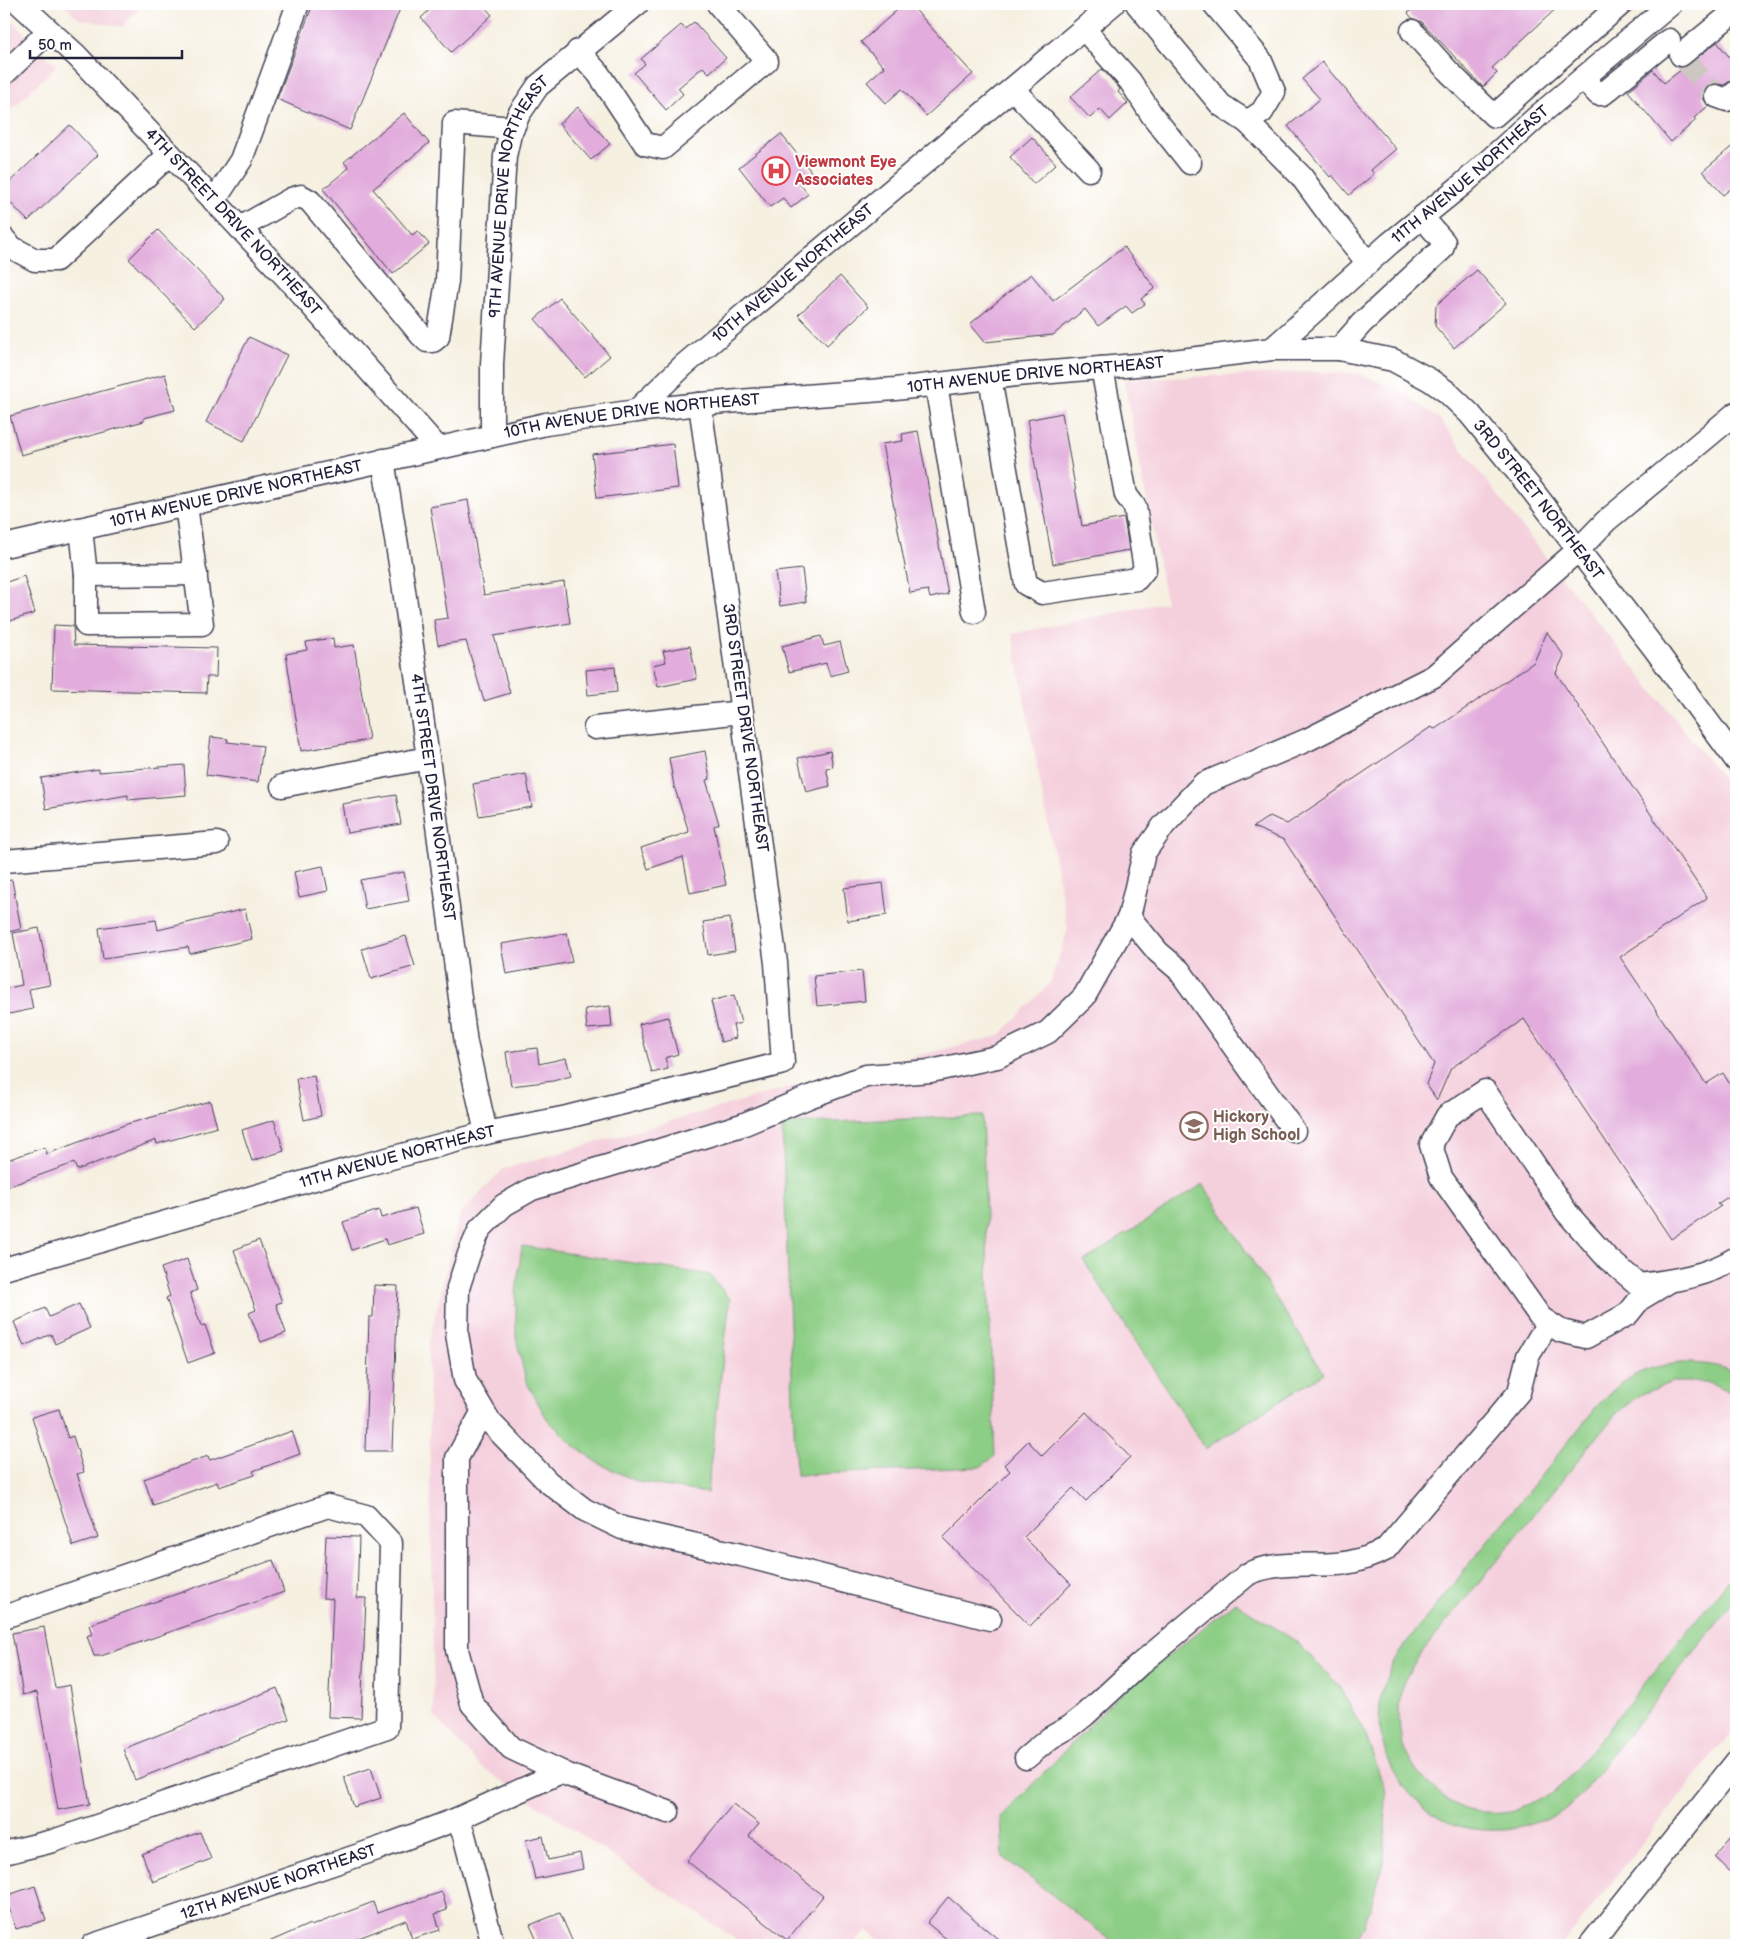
<svg xmlns="http://www.w3.org/2000/svg" width="1740" height="1949" viewBox="0 0 1740 1949" font-family="'Balsamiq Sans',sans-serif">
	<rect width="100%" height="100%" fill="#fff"/>
	<filter id="ink" filterUnits="userSpaceOnUse"><feTurbulence type="fractalNoise" baseFrequency=".02" numOctaves="2"/><feDisplacementMap in="SourceGraphic" scale="10" xChannelSelector="R" yChannelSelector="G"/><feConvolveMatrix kernelMatrix="1 2 1 2 8 2 1 2 1" color-interpolation-filters="sRGB"/></filter>
	<filter id="wash" filterUnits="userSpaceOnUse"><feTurbulence type="fractalNoise" baseFrequency=".0096" numOctaves="4" result="noise"/><feDisplacementMap in="SourceGraphic" scale="20" xChannelSelector="R" yChannelSelector="G"/><feGaussianBlur stdDeviation="1.12" result="paint"/><feColorMatrix in="noise" values="0 0 0 0 0 0 0 0 0 0 0 0 0 0 0 0 0 1.4 0 .05"/><feComposite in="paint" operator="in"/></filter>
	<g filter="url(#wash)">
		<rect width="100%" height="100%" fill="#f6f0e1"/>
		<path fill="#f4cfdc" d="M 63,4 L 144,4 L 122,27 L 79,19 Z
			M 4,12 L 56,66 L 4,117 Z
			M 1308,372 L 1360,374 L 1405,394 L 1440,420 L 1535,544 L 1736,795 L 1736,1726 L 1562,1945 L 1086,1945 L 1083,1943 L 1081,1945 L 886,1945 L 867,1931 L 852,1945 L 744,1945 L 481,1767 L 434,1716 L 428,1345 L 460,1214 L 503,1169 L 801,1084 L 999,1036 L 1050,983 L 1068,929 L 1012,634 L 1166,602 L 1124,380 Z"/>
		<path fill="#8dce86" stroke="#587860" d="M 982,1116 L 995,1456 L 980,1467 L 796,1475 L 782,1124 Z
			M 1203,1184 L 1324,1373 L 1205,1449 L 1084,1261 Z
			M 522,1246 L 710,1275 L 730,1299 L 707,1493 L 638,1482 L 600,1464 L 573,1445 L 547,1419 L 526,1381 L 516,1338 L 516,1292 Z
			M 1682,1363 C 1701,1363 1719,1364 1736,1374 L 1736,1395 L 1709,1382 L 1672,1382 L 1642,1394 L 1616,1414 L 1423,1651 C 1415,1662 1404,1677 1401,1691 C 1398,1708 1398,1731 1404,1748 C 1413,1774 1442,1802 1468,1810 C 1477,1812 1493,1813 1503,1812 C 1521,1811 1547,1796 1562,1786 L 1736,1570 L 1736,1600 L 1571,1806 C 1545,1820 1518,1832 1488,1830 C 1472,1830 1453,1826 1440,1818 C 1402,1797 1375,1750 1380,1706 C 1382,1682 1392,1663 1406,1643 L 1597,1406 C 1625,1377 1641,1367 1682,1363 Z
			M 1235,1602 L 1297,1642 L 1338,1685 L 1366,1735 L 1386,1793 L 1384,1863 L 1364,1926 L 1352,1945 L 1117,1945 L 1003,1857 L 1001,1817 L 1113,1701 Z"/>
		<g id="blocks">
			<path fill="#e2addc" d="M 313,4 L 402,4 L 350,130 L 277,99 Z
				M 436,4 L 482,4 L 492,15 L 451,52 L 421,18 Z
				M 904,4 L 910,4 L 973,74 L 926,116 L 902,89 L 886,103 L 867,82 L 884,67 L 861,42 Z
				M 1418,4 L 1561,4 L 1492,68 L 1497,73 L 1483,87 L 1422,22 L 1412,18 L 1408,13 Z
				M 694,22 L 726,58 L 709,73 L 703,67 L 678,88 L 683,94 L 666,110 L 634,73 L 645,64 L 641,59 L 681,25 L 685,29 Z
				M 1717,42 L 1736,65 L 1736,79 L 1733,79 L 1724,85 L 1714,83 L 1707,86 L 1704,91 L 1703,98 L 1708,106 L 1694,118 L 1696,120 L 1671,142 L 1628,91 L 1653,70 L 1664,83 Z
				M 1322,62 L 1396,149 L 1371,170 L 1374,174 L 1349,195 L 1332,175 L 1330,177 L 1288,126 L 1320,99 L 1302,79 Z
				M 1102,69 L 1120,89 L 1118,92 L 1128,103 L 1110,120 L 1100,109 L 1090,118 L 1070,97 Z
				M 578,107 L 610,144 L 591,160 L 559,124 Z
				M 404,113 L 429,143 L 373,189 L 412,235 L 418,231 L 429,244 L 393,274 L 323,189 L 349,168 L 344,162 Z
				M 70,125 L 98,155 L 28,221 L 4,196 L 4,187 Z
				M 781,134 L 813,174 L 800,184 L 808,194 L 791,208 L 783,198 L 770,207 L 739,167 Z
				M 1032,137 L 1056,164 L 1034,184 L 1010,157 Z
				M 1736,143 L 1736,184 L 1723,195 L 1703,171 Z
				M 158,230 L 225,299 L 195,327 L 129,259 Z
				M 1124,247 L 1155,288 L 1141,299 L 1145,304 L 1132,313 L 1126,306 L 1098,326 L 1085,309 L 1053,335 L 985,342 L 970,324 L 1031,274 L 1053,301 Z
				M 1477,270 L 1506,303 L 1454,348 L 1435,326 L 1436,305 Z
				M 840,276 L 868,307 L 827,345 L 798,315 Z
				M 560,298 L 610,356 L 585,377 L 535,319 Z
				M 249,337 L 287,355 L 244,441 L 206,422 Z
				M 165,374 L 175,410 L 144,418 L 144,421 L 21,455 L 10,416 Z
				M 1062,413 L 1082,526 L 1124,518 L 1129,550 L 1053,564 L 1027,420 Z
				M 918,431 L 948,594 L 930,598 L 928,590 L 910,593 L 882,444 L 903,441 L 902,434 Z
				M 673,444 L 678,488 L 597,498 L 592,454 Z
				M 468,500 L 484,595 L 564,582 L 570,623 L 494,636 L 510,693 L 484,701 L 466,641 L 438,645 L 434,620 L 448,618 L 430,507 Z
				M 802,569 L 806,602 L 780,606 L 775,572 Z
				M 24,576 L 35,613 L 4,623 L 4,583 Z
				M 54,625 L 73,626 L 74,645 L 217,648 L 216,677 L 207,677 L 206,693 L 52,689 Z
				M 1547,632 L 1564,656 L 1556,673 L 1707,898 L 1620,957 L 1706,1084 L 1723,1073 L 1736,1094 L 1736,1192 L 1717,1204 L 1721,1206 L 1671,1239 L 1524,1019 L 1451,1068 L 1437,1100 L 1426,1084 L 1434,1064 L 1284,840 L 1253,827 L 1270,816 L 1287,824 L 1431,727 L 1435,729 L 1534,662 Z
				M 821,636 L 824,646 L 840,642 L 848,671 L 830,676 L 826,663 L 789,672 L 782,646 Z
				M 333,638 L 334,648 L 354,645 L 369,740 L 301,751 L 286,654 L 307,650 L 306,642 Z
				M 690,646 L 697,679 L 658,687 L 653,665 L 666,662 L 663,651 Z
				M 615,667 L 617,692 L 588,695 L 586,670 Z
				M 211,737 L 228,739 L 227,742 L 263,746 L 258,782 L 206,775 Z
				M 705,751 L 710,779 L 706,780 L 719,824 L 714,826 L 726,885 L 690,893 L 683,857 L 648,869 L 641,848 L 689,832 L 674,786 L 669,758 Z
				M 830,751 L 833,767 L 826,768 L 830,786 L 806,792 L 798,758 Z
				M 184,765 L 186,795 L 128,800 L 128,795 L 46,809 L 41,778 L 99,769 L 99,772 Z
				M 526,774 L 532,807 L 479,816 L 473,784 Z
				M 396,795 L 401,824 L 347,833 L 342,804 Z
				M 323,866 L 328,891 L 299,897 L 294,872 Z
				M 404,872 L 409,901 L 365,909 L 360,880 Z
				M 12,880 L 21,929 L 4,933 L 4,881 Z
				M 883,883 L 887,915 L 848,921 L 844,888 Z
				M 245,909 L 252,939 L 190,954 L 188,947 L 103,959 L 99,928 L 156,920 L 158,930 Z
				M 730,918 L 735,951 L 708,955 L 703,922 Z
				M 39,928 L 50,985 L 29,989 L 33,1009 L 4,1015 L 4,989 L 22,985 L 13,933 Z
				M 567,933 L 572,962 L 506,974 L 501,944 Z
				M 406,936 L 415,966 L 371,979 L 362,949 Z
				M 862,971 L 865,1001 L 817,1006 L 814,976 Z
				M 734,995 L 741,1023 L 733,1025 L 736,1038 L 721,1042 L 711,1001 Z
				M 610,1006 L 612,1027 L 587,1029 L 585,1009 Z
				M 668,1017 L 678,1054 L 665,1058 L 668,1069 L 652,1073 L 639,1024 Z
				M 537,1048 L 539,1064 L 566,1058 L 571,1076 L 553,1081 L 511,1086 L 506,1052 Z
				M 314,1076 L 321,1116 L 304,1120 L 296,1079 Z
				M 210,1101 L 217,1127 L 157,1144 L 156,1140 L 77,1170 L 74,1163 L 4,1188 L 4,1161 L 45,1147 L 47,1154 L 127,1124 Z
				M 274,1120 L 284,1151 L 252,1161 L 242,1130 Z
				M 416,1208 L 424,1234 L 387,1245 L 385,1239 L 352,1250 L 343,1222 L 379,1210 L 381,1218 Z
				M 259,1240 L 282,1302 L 276,1304 L 286,1333 L 261,1342 L 249,1313 L 256,1310 L 234,1250 Z
				M 187,1259 L 197,1290 L 190,1293 L 201,1326 L 205,1325 L 215,1353 L 188,1363 L 166,1298 L 170,1296 L 161,1268 Z
				M 374,1285 L 398,1286 L 392,1451 L 365,1451 L 369,1317 L 373,1317 Z
				M 79,1304 L 90,1328 L 55,1344 L 51,1334 L 24,1346 L 14,1322 L 45,1308 L 49,1317 Z
				M 59,1409 L 68,1438 L 73,1436 L 84,1472 L 77,1474 L 98,1538 L 73,1546 L 32,1417 Z
				M 1086,1412 L 1130,1457 L 1086,1501 L 1073,1488 L 1024,1537 L 1071,1584 L 1030,1626 L 943,1538 L 1010,1471 L 1004,1465 L 1028,1441 L 1042,1456 Z
				M 292,1431 L 300,1454 L 253,1471 L 255,1475 L 219,1487 L 217,1482 L 153,1505 L 144,1479 L 208,1456 L 210,1460 Z
				M 326,1536 L 359,1537 L 357,1598 L 366,1598 L 361,1718 L 328,1717 L 333,1599 L 323,1598 Z
				M 273,1560 L 284,1592 L 101,1656 L 94,1656 L 87,1636 L 92,1634 L 89,1625 Z
				M 44,1627 L 55,1688 L 70,1685 L 90,1804 L 58,1810 L 37,1692 L 23,1695 L 12,1633 Z
				M 277,1688 L 289,1719 L 135,1780 L 123,1749 Z
				M 371,1768 L 381,1798 L 354,1807 L 344,1777 Z
				M 733,1804 L 759,1824 L 749,1836 L 823,1896 L 787,1940 L 687,1861 Z
				M 200,1832 L 211,1859 L 153,1882 L 142,1854 Z
				M 1736,1833 L 1736,1878 L 1714,1857 Z
				M 543,1836 L 548,1860 L 580,1853 L 583,1869 L 535,1879 L 526,1840 Z
				M 35,1886 L 46,1920 L 16,1929 L 5,1896 Z
				M 442,1892 L 447,1910 L 435,1914 L 440,1930 L 412,1939 L 406,1920 L 340,1945 L 262,1945 L 310,1924 L 311,1926 L 373,1902 L 377,1913 Z
				M 948,1897 L 1005,1945 L 954,1945 L 927,1923 Z
				M 560,1913 L 574,1945 L 539,1945 L 530,1925 Z"/>
		</g>
	</g>
	<g filter="url(#ink)">
		<use href="#blocks" fill-opacity="0" stroke="#424154" stroke-width="1"/>
		<g fill="none" stroke-linecap="round" stroke-linejoin="round">
			<path stroke="#ccc7c0" stroke-width="22" stroke-dasharray="22 11" stroke-linecap="butt" d="M 1685,60 L 1716,96"/>
			<defs>
				<g id="minor">
					<path id="s1" d="M 20,4 L 77,56 L 205,191 L 286,277 L 438,448"/>
					<path d="M 1137,4 L 1221,105 L 1247,122 L 1262,112 L 1274,92 L 1260,59 L 1214,4"/>
					<path d="M 1084,29 L 1130,81 L 1152,115 L 1190,163"/>
					<path d="M 1412,31 L 1449,72 L 1494,116 L 1621,4"/>
					<path d="M 578,51 L 598,73 L 645,144 L 663,148 L 767,61 L 718,4"/>
					<path d="M 1681,55 L 1736,10"/>
					<path d="M 4,74 L 49,31"/>
					<path d="M 1583,78 L 1598,94 L 1603,94 L 1669,40"/>
					<path d="M 1013,89 L 1089,170"/>
					<path d="M 1716,96 L 1727,100 L 1736,92"/>
					<path d="M 1247,122 L 1301,176 L 1334,221 L 1368,263"/>
					<path d="M 214,201 L 241,160 L 298,4"/>
					<path d="M 240,228 L 291,199 L 301,196 L 310,201 L 421,335 L 427,341 L 433,341 L 438,337 L 447,281 L 454,123 L 513,128"/>
					<path d="M 4,239 L 11,247 L 35,260 L 56,260 L 170,154"/>
					<path id="s2" d="M 1272,349 L 1389,244 L 1463,184 L 1538,116 L 1671,4"/>
					<path d="M 1339,349 L 1362,323 L 1442,249 L 1444,242 L 1422,217"/>
					<path d="M 990,378 L 1026,584 L 1042,593 L 1137,579 L 1145,569 L 1135,507 L 1126,495 L 1102,368"/>
					<path d="M 936,384 L 974,612"/>
					<path id="s3" d="M 636,411 L 684,365 L 1113,4"/>
					<path id="s4" d="M 492,436 L 492,364 L 505,156 L 510,134 L 519,114 L 538,86 L 637,4"/>
					<path id="s5" d="M 383,460 L 402,576 L 428,758 L 466,1043 L 486,1133"/>
					<path d="M 81,529 L 86,575 L 86,625 L 202,624 L 186,505"/>
					<path id="s6" d="M 4,546 L 546,424 L 636,411 L 700,404 L 895,389 L 1016,375 L 1148,364 L 1272,349 L 1339,349 L 1393,360 L 1430,380 L 1447,392 L 1470,414 L 1529,486 L 1654,648 L 1736,760"/>
					<path d="M 86,575 L 196,574"/>
					<path d="M 595,728 L 742,712"/>
					<path d="M 282,786 L 428,758"/>
					<path d="M 4,861 L 217,843"/>
					<path d="M 1129,917 L 1158,952 L 1179,970 L 1294,1131"/>
					<path id="s7" d="M 4,1269 L 349,1169 L 486,1133 L 567,1117 L 783,1063 L 776,963 L 700,404"/>
					<path d="M 1670,1281 L 1640,1299 L 1628,1314 L 1586,1337 L 1561,1331 L 1541,1318 L 1441,1177 L 1431,1145 L 1447,1116 L 1485,1091 L 1567,1213 L 1607,1258 L 1639,1285 C 1673,1281 1707,1276 1736,1258"/>
					<path d="M 483,1411 L 457,1458 L 457,1650 L 472,1704 L 511,1748 L 568,1775 L 668,1812"/>
					<path d="M 4,1617 L 328,1506 L 366,1516 L 391,1543 L 387,1727 L 53,1841 L 4,1853"/>
					<path d="M 990,1619 L 741,1555 L 622,1528 L 585,1510 L 548,1482 L 490,1422 L 465,1380 L 457,1334 L 458,1288 L 469,1254 L 480,1229 L 504,1205 L 532,1189 L 742,1125 L 809,1097 L 866,1076 L 931,1071 L 997,1057 L 1048,1032 L 1084,997 L 1129,917 L 1144,853 L 1164,825 L 1203,784 L 1307,740 L 1434,676 L 1577,551 L 1606,521 L 1736,413"/>
					<path d="M 1026,1758 L 1050,1738 L 1071,1726 L 1085,1715 L 1140,1664 L 1248,1574 C 1274,1561 1308,1566 1336,1564 C 1354,1563 1369,1557 1385,1550 L 1519,1392 L 1528,1356 L 1548,1323"/>
					<path d="M 457,1819 L 561,1772"/>
					<path id="s8" d="M 93,1945 L 377,1849 L 457,1819 L 464,1835 L 493,1945"/>
					<path d="M 1590,1945 L 1736,1762"/>
				</g>
			</defs>
			<use href="#minor" stroke="#424154" stroke-width="25"/>
			<use href="#minor" stroke="#fff" stroke-width="22"/>
		</g>
	</g>
	<defs>
		<symbol id="hospital-ring" viewBox="-11 -11 22 22"><circle r="9.5" fill="#fff" stroke="#e0444e" stroke-width="1.5"/><path d="M-5-5h3v3.5h4V-5h3V5h-3V1.5h-4V5h-3Z" fill="#e0444e"/></symbol>
		<symbol id="school-ring" viewBox="-11 -11 22 22"><circle r="9.5" fill="#fff" stroke="#8d6e63" stroke-width="1.5"/><path d="M0-5L7-2L0 1L-7-2ZM-4 1L0 2.5L4 1V4Q0 6-4 4Z" fill="#8d6e63"/></symbol>
	</defs>
	<g fill-rule="evenodd">
		<use href="#hospital-ring" x="760" y="155" width="32" height="32"/>
		<use href="#school-ring" x="1178" y="1110" width="32" height="32"/>
	</g>
	<g text-anchor="middle" dominant-baseline="central" stroke-width="4" stroke-linejoin="round" paint-order="stroke">
		<g font-size="16" font-weight="bold" fill="#be3a42" stroke="#fff" text-anchor="start">
			<text x="795" y="162">Viewmont Eye<tspan x="795" dy="18">Associates</tspan></text>
		</g>
		<g font-size="16" fill="#22223b" stroke="#fff">
			<text stroke="none"><textPath href="#s2" startOffset="264">11TH AVENUE NORTHEAST</textPath></text>
			<text stroke="none"><textPath href="#s4" startOffset="244">9TH AVENUE DRIVE NORTHEAST</textPath></text>
			<text stroke="none"><textPath href="#s1" startOffset="305">4TH STREET DRIVE NORTHEAST</textPath></text>
			<text stroke="none"><textPath href="#s3" startOffset="209">10TH AVENUE NORTHEAST</textPath></text>
			<text stroke="none"><textPath href="#s6" startOffset="1048">10TH AVENUE DRIVE NORTHEAST</textPath></text>
			<text stroke="none"><textPath href="#s6" startOffset="642">10TH AVENUE DRIVE NORTHEAST</textPath></text>
			<text stroke="none"><textPath href="#s6" startOffset="238">10TH AVENUE DRIVE NORTHEAST</textPath></text>
			<text stroke="none"><textPath href="#s6" startOffset="1612">3RD STREET NORTHEAST</textPath></text>
			<text transform="translate(745 728) rotate(82)">3RD STREET DRIVE NORTHEAST</text>
			<text stroke="none"><textPath href="#s5" startOffset="341">4TH STREET DRIVE NORTHEAST</textPath></text>
			<text stroke="none"><textPath href="#s7" startOffset="409">11TH AVENUE NORTHEAST</textPath></text>
			<text stroke="none"><textPath href="#s8" startOffset="196">12TH AVENUE NORTHEAST</textPath></text>
		</g>
		<g font-size="16" font-weight="bold" fill="#785e54" stroke="#fff" text-anchor="start">
			<text x="1213" y="1117">Hickory<tspan x="1213" dy="18">High School</tspan></text>
		</g>
	</g>
	<rect width="1740" height="1949" fill="none" stroke="#fff" stroke-width="20"/>
	<path d="M30 50v8h152v-8" fill="none" stroke="#22223b" stroke-width="2.5"/>
	<text x="38" y="50" font-size="15" fill="#22223b" stroke="#ffffff" stroke-width="4" paint-order="stroke">50 m</text>
</svg>
